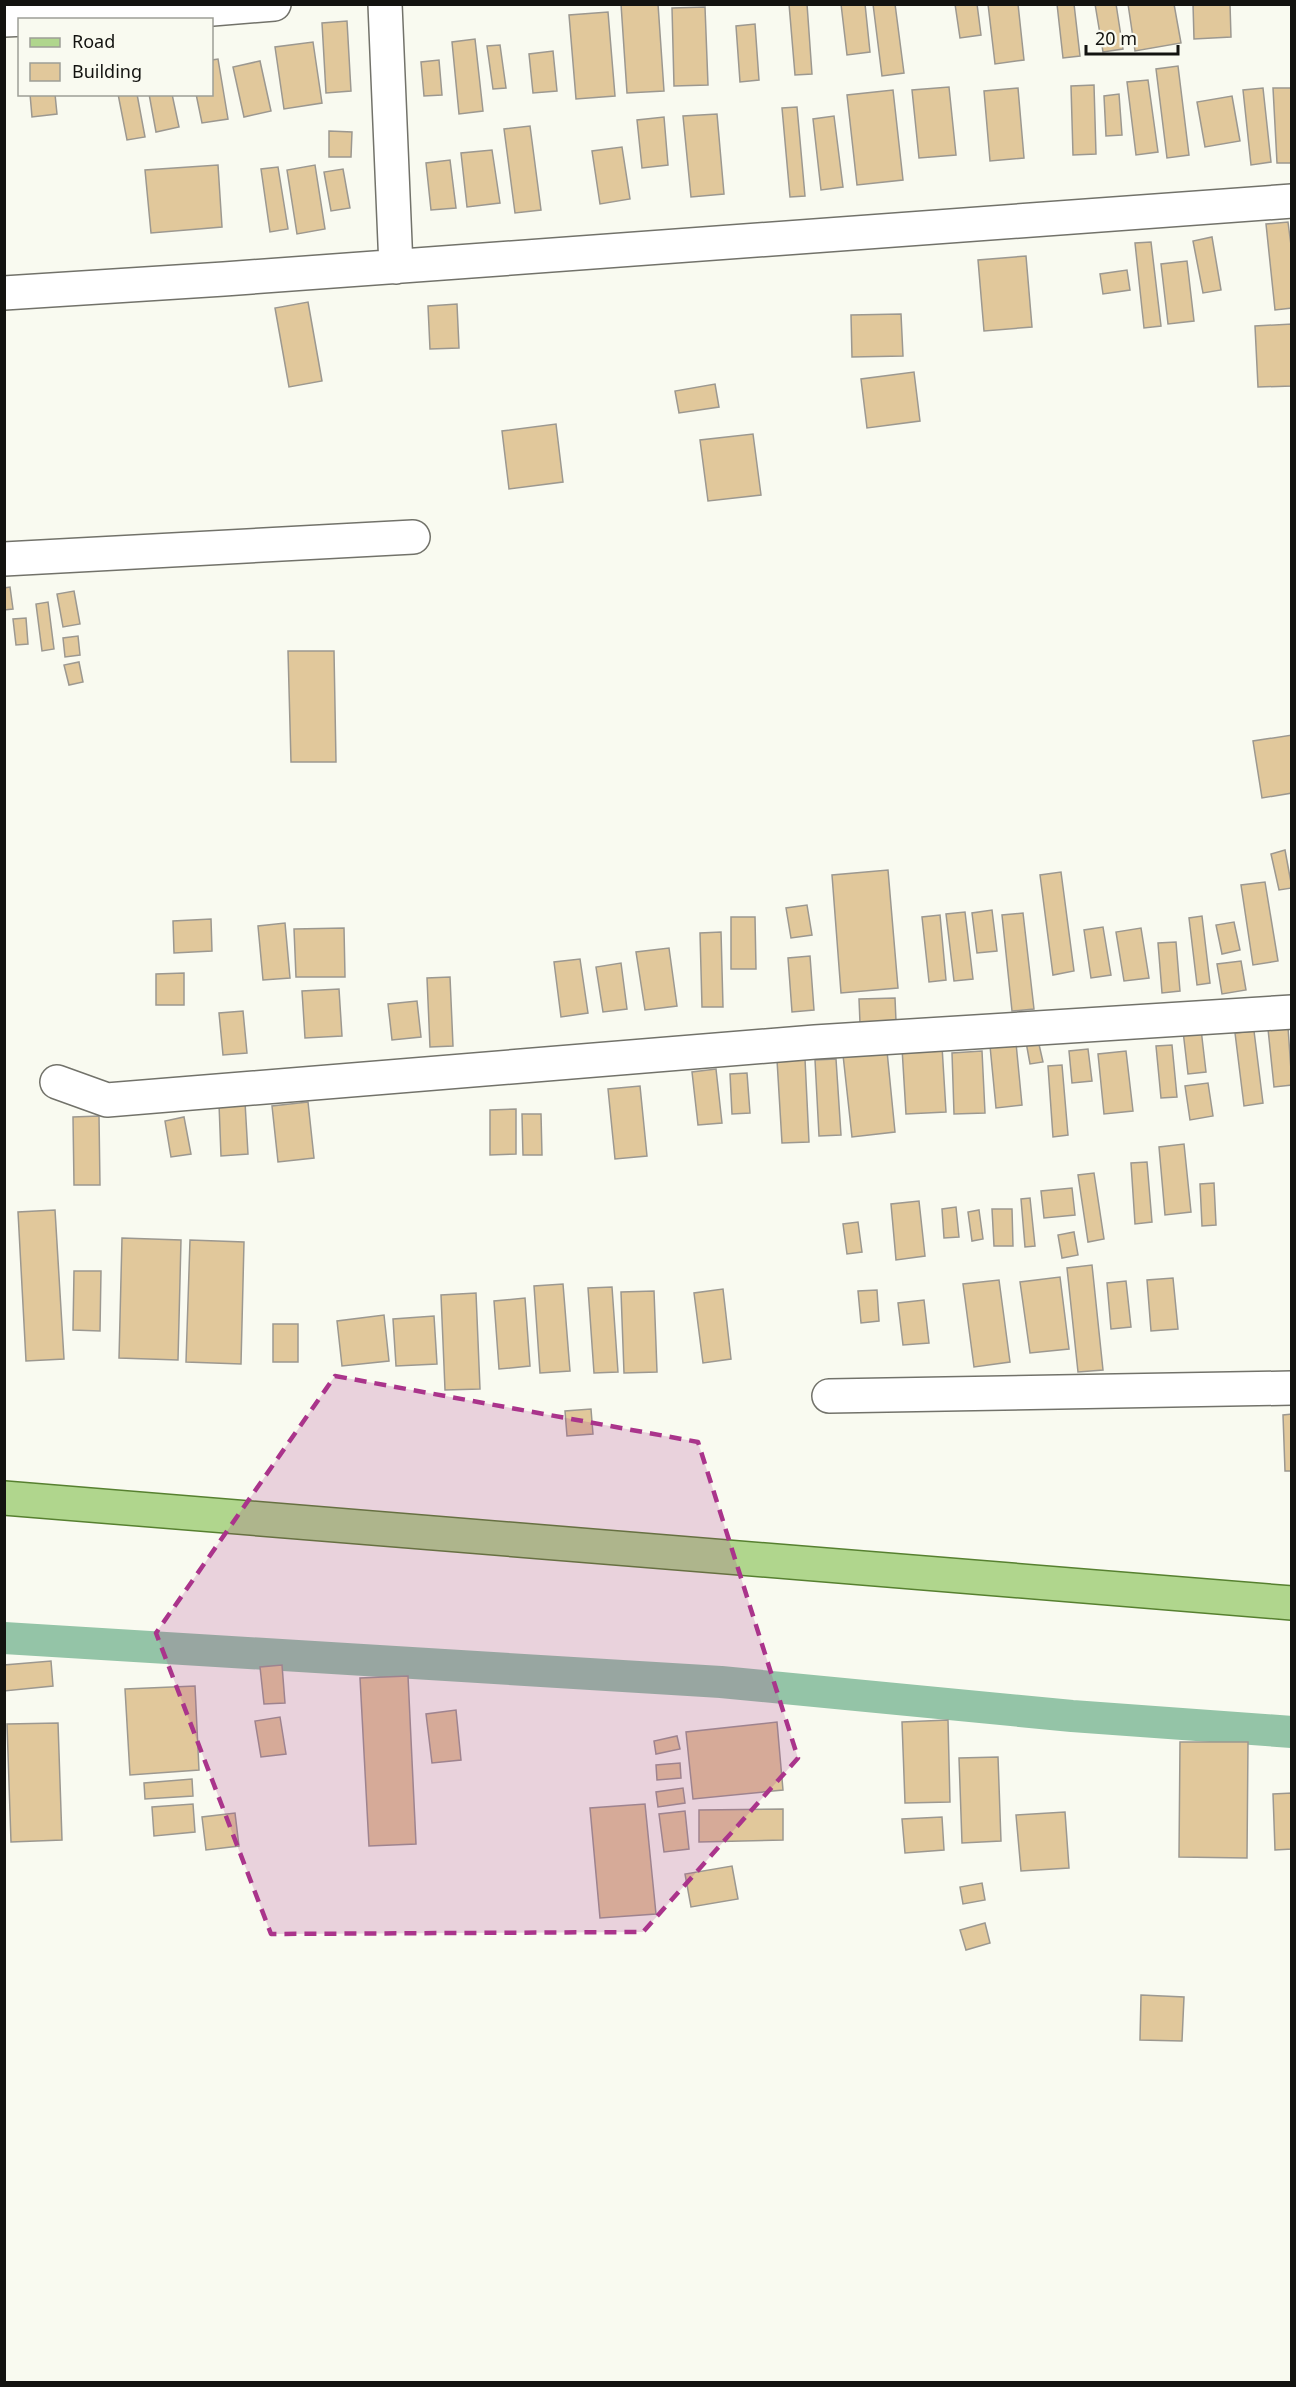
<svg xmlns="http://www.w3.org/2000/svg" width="1296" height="2387" viewBox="0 0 1296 2387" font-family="'Noto Sans',sans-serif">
	<rect width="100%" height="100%" fill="#f9faf0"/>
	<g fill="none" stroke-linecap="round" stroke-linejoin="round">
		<path stroke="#94c4a7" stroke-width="32" d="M 4,1638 L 721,1682 L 1072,1716 L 1292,1732"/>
	</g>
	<path fill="#e1c89b" stroke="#9c9890" stroke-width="1.5" d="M 621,4 L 658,4 L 664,91 L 627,93 Z
		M 789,4 L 807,4 L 812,74 L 795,75 Z
		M 841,4 L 865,4 L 870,52 L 847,55 Z
		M 873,4 L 895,4 L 904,73 L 882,76 Z
		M 955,4 L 977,4 L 981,35 L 960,38 Z
		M 988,4 L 1018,4 L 1024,60 L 995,64 Z
		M 1057,4 L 1074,4 L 1080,56 L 1063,58 Z
		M 1095,4 L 1116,4 L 1123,49 L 1103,52 Z
		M 1128,4 L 1174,4 L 1181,43 L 1135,51 Z
		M 1193,4 L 1230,4 L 1231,37 L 1194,39 Z
		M 705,7 L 708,85 L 674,86 L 672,8 Z
		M 608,12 L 615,96 L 576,99 L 569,15 Z
		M 347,21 L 351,91 L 326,93 L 322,23 Z
		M 755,24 L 759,80 L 740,82 L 736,26 Z
		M 475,39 L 483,111 L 459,114 L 452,42 Z
		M 313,42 L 322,103 L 284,109 L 275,47 Z
		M 500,45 L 506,88 L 493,89 L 487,46 Z
		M 553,51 L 557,91 L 533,93 L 529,54 Z
		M 218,59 L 228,119 L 202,123 L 196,94 L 212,94 L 212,60 Z
		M 439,60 L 442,95 L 424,96 L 421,62 Z
		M 260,61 L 271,111 L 244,117 L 233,67 Z
		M 1178,66 L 1189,155 L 1167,158 L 1156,69 Z
		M 1148,80 L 1158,152 L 1136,155 L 1127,82 Z
		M 1094,85 L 1096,154 L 1073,155 L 1071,86 Z
		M 949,87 L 956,155 L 919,158 L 912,90 Z
		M 1018,88 L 1024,158 L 990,161 L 984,91 Z
		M 1263,88 L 1271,162 L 1251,165 L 1243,90 Z
		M 1273,88 L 1292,88 L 1292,163 L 1277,163 Z
		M 893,90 L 903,180 L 857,185 L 847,95 Z
		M 30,94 L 55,94 L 57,114 L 32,117 Z
		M 118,94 L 137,94 L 145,137 L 127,140 Z
		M 149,94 L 172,94 L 179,127 L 156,132 Z
		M 1119,94 L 1122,135 L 1106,136 L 1104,96 Z
		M 1232,96 L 1240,141 L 1205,147 L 1197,102 Z
		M 797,107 L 805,196 L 790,197 L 782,108 Z
		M 717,114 L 724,194 L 691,197 L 683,116 Z
		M 834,116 L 843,187 L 821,190 L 813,119 Z
		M 664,117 L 668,165 L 642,168 L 637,120 Z
		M 530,126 L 541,210 L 515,213 L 504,129 Z
		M 329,131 L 352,132 L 351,157 L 329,157 Z
		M 622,147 L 630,199 L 600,204 L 592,151 Z
		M 492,150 L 500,203 L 467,207 L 461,153 Z
		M 450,160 L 456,208 L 431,210 L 426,163 Z
		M 218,165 L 222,227 L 151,233 L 145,170 Z
		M 315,165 L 325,229 L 297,234 L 287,170 Z
		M 278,167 L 288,229 L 270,232 L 261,169 Z
		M 343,169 L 350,208 L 331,211 L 324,172 Z
		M 1288,222 L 1292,253 L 1292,308 L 1275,310 L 1266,224 Z
		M 1212,237 L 1221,290 L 1203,293 L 1193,241 Z
		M 1151,242 L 1161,326 L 1144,328 L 1135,243 Z
		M 1026,256 L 1032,327 L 984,331 L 978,260 Z
		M 1187,261 L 1194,321 L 1168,324 L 1161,264 Z
		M 1127,270 L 1130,290 L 1103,294 L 1100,274 Z
		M 308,302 L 322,381 L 289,387 L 275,308 Z
		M 457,304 L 459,348 L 430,349 L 428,306 Z
		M 901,314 L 903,356 L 852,357 L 851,315 Z
		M 1292,324 L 1292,386 L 1258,387 L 1255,326 Z
		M 914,372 L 920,421 L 867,428 L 861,379 Z
		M 715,384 L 719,407 L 679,413 L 675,391 Z
		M 556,424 L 563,482 L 509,489 L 502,431 Z
		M 753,434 L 761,495 L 708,501 L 700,440 Z
		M 10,587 L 13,609 L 4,610 L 4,588 Z
		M 74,591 L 80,624 L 63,627 L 57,594 Z
		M 48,602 L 54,649 L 42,651 L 36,604 Z
		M 26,618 L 28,644 L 16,645 L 13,619 Z
		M 78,636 L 80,655 L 65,657 L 63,638 Z
		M 288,651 L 334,651 L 336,762 L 291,762 Z
		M 79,662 L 83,682 L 69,685 L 64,665 Z
		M 1292,735 L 1292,793 L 1262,798 L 1253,741 Z
		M 1285,850 L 1292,888 L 1279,890 L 1271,854 Z
		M 888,870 L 898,988 L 841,993 L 832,875 Z
		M 1061,872 L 1074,971 L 1053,975 L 1040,875 Z
		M 1265,882 L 1278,961 L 1253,965 L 1241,885 Z
		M 807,905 L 812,935 L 791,938 L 786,908 Z
		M 992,910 L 997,951 L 977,953 L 972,913 Z
		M 965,912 L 973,979 L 954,981 L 946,914 Z
		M 1023,913 L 1034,1009 L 1012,1011 L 1002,915 Z
		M 940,915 L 946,980 L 929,982 L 922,917 Z
		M 1202,916 L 1210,983 L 1197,985 L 1189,918 Z
		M 731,917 L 755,917 L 756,969 L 731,969 Z
		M 211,919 L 212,951 L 174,953 L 173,921 Z
		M 1234,922 L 1240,950 L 1222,954 L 1216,925 Z
		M 285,923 L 290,978 L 263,980 L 258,926 Z
		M 1103,927 L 1111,975 L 1091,978 L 1084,930 Z
		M 344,928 L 345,977 L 296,977 L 294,929 Z
		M 1141,928 L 1149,978 L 1124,981 L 1116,932 Z
		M 721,932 L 723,1007 L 702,1007 L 700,933 Z
		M 1176,942 L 1180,991 L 1162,993 L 1158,943 Z
		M 669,948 L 677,1006 L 645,1010 L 636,952 Z
		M 810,956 L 814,1010 L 792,1012 L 788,958 Z
		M 580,959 L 588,1013 L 561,1017 L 554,962 Z
		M 1241,961 L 1246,990 L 1222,994 L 1217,964 Z
		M 621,963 L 627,1009 L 603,1012 L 596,967 Z
		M 184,973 L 184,1005 L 156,1005 L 156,974 Z
		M 450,977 L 453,1046 L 430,1047 L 427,978 Z
		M 339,989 L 342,1036 L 305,1038 L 302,991 Z
		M 895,998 L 896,1021 L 860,1023 L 859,999 Z
		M 417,1001 L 421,1037 L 392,1040 L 388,1004 Z
		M 243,1011 L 247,1053 L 223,1055 L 219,1013 Z
		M 1288,1027 L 1292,1085 L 1274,1087 L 1268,1029 Z
		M 1201,1029 L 1206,1072 L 1188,1074 L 1183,1031 Z
		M 1254,1031 L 1263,1103 L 1244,1106 L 1235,1033 Z
		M 1038,1040 L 1043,1062 L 1030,1064 L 1026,1042 Z
		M 1016,1043 L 1022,1105 L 996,1108 L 990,1046 Z
		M 1172,1045 L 1177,1097 L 1161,1098 L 1156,1046 Z
		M 942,1046 L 946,1112 L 906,1114 L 902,1048 Z
		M 1088,1049 L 1092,1081 L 1072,1083 L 1069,1051 Z
		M 887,1051 L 895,1132 L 852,1137 L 843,1055 Z
		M 982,1051 L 985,1113 L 954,1114 L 952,1053 Z
		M 1126,1051 L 1133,1111 L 1104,1114 L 1098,1054 Z
		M 805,1059 L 809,1142 L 782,1143 L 777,1060 Z
		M 836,1059 L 841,1135 L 819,1136 L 815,1060 Z
		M 1062,1065 L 1068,1135 L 1053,1137 L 1048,1066 Z
		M 716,1069 L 722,1123 L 698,1125 L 692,1072 Z
		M 747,1073 L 750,1113 L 732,1114 L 730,1074 Z
		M 1208,1083 L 1213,1116 L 1190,1120 L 1185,1086 Z
		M 640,1086 L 647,1156 L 615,1159 L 608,1089 Z
		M 245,1102 L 248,1154 L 221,1156 L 219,1104 Z
		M 308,1102 L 314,1158 L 278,1162 L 272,1106 Z
		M 516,1109 L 516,1154 L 490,1155 L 490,1110 Z
		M 522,1114 L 541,1114 L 542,1155 L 523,1155 Z
		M 99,1116 L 100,1185 L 74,1185 L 73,1117 Z
		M 184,1117 L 191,1154 L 171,1157 L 165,1121 Z
		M 1184,1144 L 1191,1212 L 1165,1215 L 1159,1147 Z
		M 1147,1162 L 1152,1222 L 1135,1224 L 1131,1163 Z
		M 1094,1173 L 1104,1239 L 1088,1242 L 1078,1175 Z
		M 1214,1183 L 1216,1225 L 1202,1226 L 1200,1184 Z
		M 1072,1188 L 1075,1215 L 1044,1218 L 1041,1191 Z
		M 1030,1198 L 1035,1246 L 1025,1247 L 1021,1199 Z
		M 919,1201 L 925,1256 L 896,1260 L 891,1204 Z
		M 956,1207 L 959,1237 L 944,1238 L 942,1209 Z
		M 992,1209 L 1012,1209 L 1013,1246 L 994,1246 Z
		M 55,1210 L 64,1359 L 26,1361 L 18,1212 Z
		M 979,1210 L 983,1239 L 972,1241 L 968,1212 Z
		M 858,1222 L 862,1252 L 847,1254 L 843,1224 Z
		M 1074,1232 L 1078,1255 L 1062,1258 L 1058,1235 Z
		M 122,1238 L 181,1240 L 178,1360 L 119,1358 Z
		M 190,1240 L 244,1242 L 241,1364 L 186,1362 Z
		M 1092,1265 L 1103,1370 L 1078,1372 L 1067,1268 Z
		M 74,1271 L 101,1271 L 100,1331 L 73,1330 Z
		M 1060,1277 L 1069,1349 L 1030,1353 L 1020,1282 Z
		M 1173,1278 L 1178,1329 L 1151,1331 L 1147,1280 Z
		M 999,1280 L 1010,1362 L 974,1367 L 963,1284 Z
		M 1126,1281 L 1131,1327 L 1111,1329 L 1107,1283 Z
		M 563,1284 L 570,1371 L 540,1373 L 534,1286 Z
		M 612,1287 L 618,1372 L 594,1373 L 588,1288 Z
		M 723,1289 L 731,1359 L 703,1363 L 694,1293 Z
		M 877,1290 L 879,1321 L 861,1323 L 858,1291 Z
		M 654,1291 L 657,1372 L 624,1373 L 621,1292 Z
		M 476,1293 L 480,1389 L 445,1390 L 441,1295 Z
		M 525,1298 L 530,1366 L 499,1369 L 494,1301 Z
		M 924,1300 L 929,1343 L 903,1345 L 898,1303 Z
		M 384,1315 L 389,1361 L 342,1366 L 337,1321 Z
		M 434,1316 L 437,1364 L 396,1366 L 393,1319 Z
		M 273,1324 L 298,1324 L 298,1362 L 273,1362 Z
		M 591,1409 L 593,1434 L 567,1436 L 565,1411 Z
		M 1292,1414 L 1292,1471 L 1285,1471 L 1283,1415 Z
		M 51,1661 L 53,1686 L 4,1691 L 4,1665 Z
		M 282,1665 L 285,1703 L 264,1704 L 260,1667 Z
		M 408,1676 L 416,1844 L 369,1846 L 360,1678 Z
		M 195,1686 L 199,1770 L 130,1775 L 125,1689 Z
		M 456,1710 L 461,1760 L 432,1763 L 426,1714 Z
		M 280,1717 L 286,1754 L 261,1757 L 255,1721 Z
		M 948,1720 L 950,1802 L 905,1803 L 902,1722 Z
		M 777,1722 L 783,1790 L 693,1799 L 686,1732 Z
		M 58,1723 L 62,1840 L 11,1842 L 7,1724 Z
		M 677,1736 L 680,1749 L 656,1754 L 654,1741 Z
		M 1180,1742 L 1248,1742 L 1247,1858 L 1179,1857 Z
		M 998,1757 L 1001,1841 L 962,1843 L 959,1758 Z
		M 680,1763 L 681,1778 L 657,1780 L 656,1765 Z
		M 192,1779 L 193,1796 L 145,1799 L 144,1783 Z
		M 683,1788 L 685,1803 L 658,1807 L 656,1792 Z
		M 1292,1793 L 1292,1849 L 1275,1850 L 1273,1794 Z
		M 193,1804 L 195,1832 L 154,1836 L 152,1807 Z
		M 645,1804 L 656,1914 L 600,1918 L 590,1808 Z
		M 783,1809 L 783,1840 L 699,1842 L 699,1810 Z
		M 685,1811 L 689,1849 L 664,1852 L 659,1814 Z
		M 1065,1812 L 1069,1868 L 1021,1871 L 1016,1815 Z
		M 235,1813 L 239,1846 L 206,1850 L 202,1817 Z
		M 942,1817 L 944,1850 L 905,1853 L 902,1819 Z
		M 732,1866 L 738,1899 L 691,1907 L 685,1874 Z
		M 982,1883 L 985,1900 L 963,1904 L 960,1887 Z
		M 985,1923 L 990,1943 L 966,1950 L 960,1930 Z
		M 1141,1995 L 1184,1997 L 1182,2041 L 1140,2040 Z"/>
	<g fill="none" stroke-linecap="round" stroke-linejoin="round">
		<defs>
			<path id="minor" d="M 385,4 L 396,267
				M 4,20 L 164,13 L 274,4
				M 4,293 L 224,279 L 1292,201
				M 4,559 L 413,537
				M 57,1082 L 107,1100 L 815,1042 L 1292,1012
				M 829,1396 L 1292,1388"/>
			<path id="major" d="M 4,1498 L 1292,1603"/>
		</defs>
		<use href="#minor" stroke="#72726a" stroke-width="36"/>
		<use href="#major" stroke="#578030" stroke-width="36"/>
		<use href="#minor" stroke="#fff" stroke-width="33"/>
		<use href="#major" stroke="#b0d68d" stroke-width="33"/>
	</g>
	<path fill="#aa348b" fill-opacity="0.2" stroke="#aa348b" stroke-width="4.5" stroke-dasharray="12 8" stroke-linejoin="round" d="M 335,1376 L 698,1442 L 798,1758 L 643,1932 L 271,1934 L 156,1633 Z"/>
	<rect width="1296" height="2387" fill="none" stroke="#131310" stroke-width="12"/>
	<rect x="18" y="18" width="195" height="78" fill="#f9faf0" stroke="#9d9e96" stroke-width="1.5"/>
	<rect x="30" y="38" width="30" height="9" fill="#b0d68d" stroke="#9d9e96" stroke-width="1.5"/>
	<text x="72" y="48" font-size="18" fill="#131310">Road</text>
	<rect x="30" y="63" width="30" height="18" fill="#e1c89b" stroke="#9d9e96" stroke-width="1.5"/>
	<text x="72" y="78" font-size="18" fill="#131310">Building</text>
	<path d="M1086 45v9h92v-9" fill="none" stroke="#131310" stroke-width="3"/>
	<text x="1095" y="45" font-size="18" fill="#131310" stroke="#f9faf0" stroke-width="4.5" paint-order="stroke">20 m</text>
</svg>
